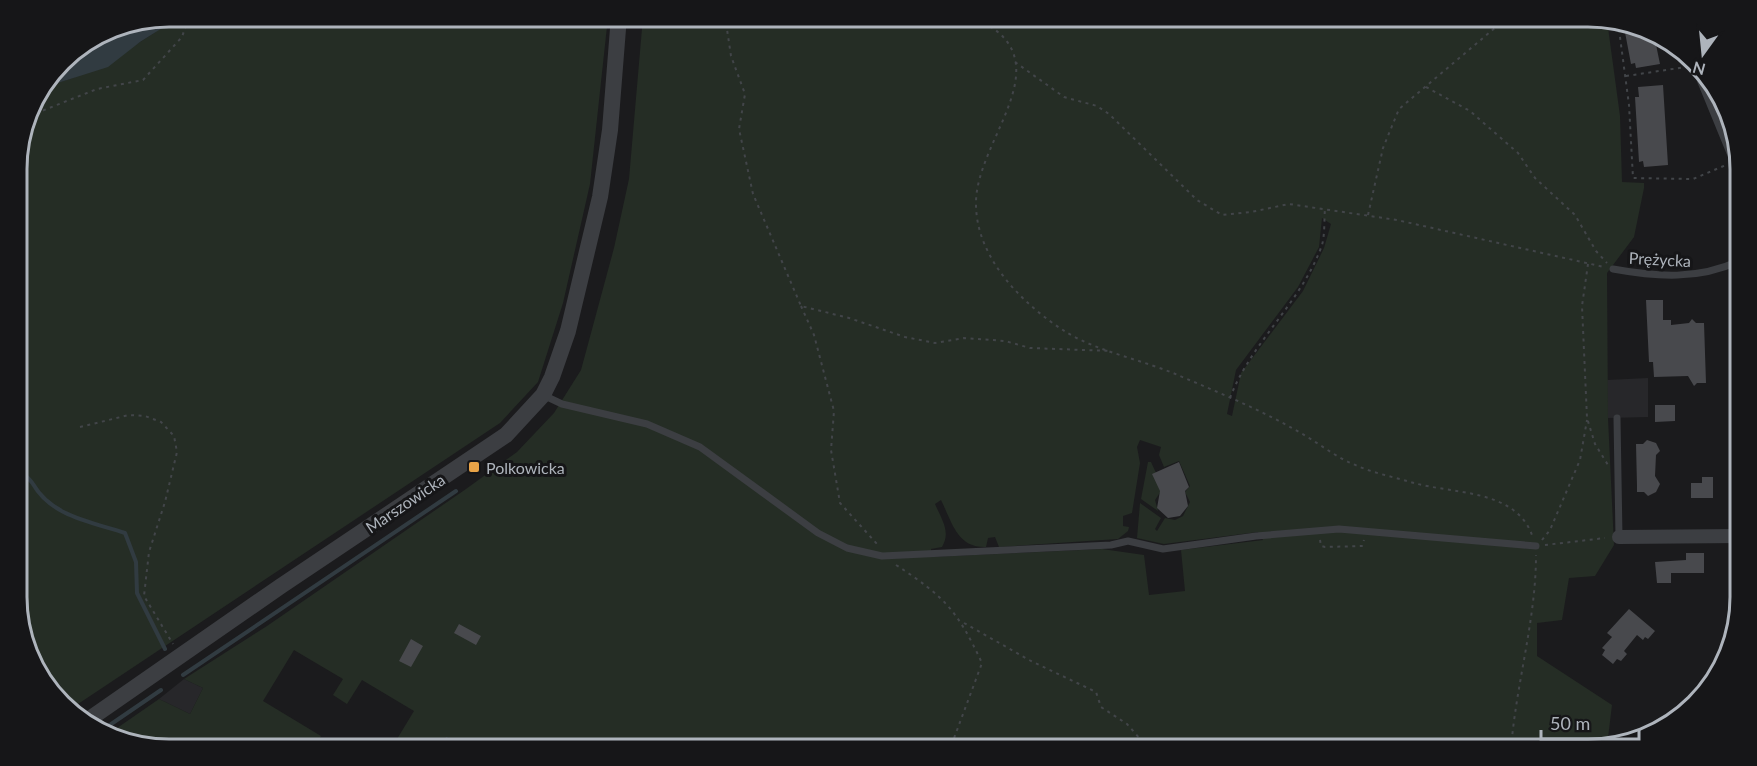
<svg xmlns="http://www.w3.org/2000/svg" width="1757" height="766" viewBox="0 0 1757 766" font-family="Lato,sans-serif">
	<rect width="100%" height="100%" fill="#1b1b1d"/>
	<path fill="#27272a" d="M 1648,378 L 1648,417 L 1608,418 L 1607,380 Z
		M 184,679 L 203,688 L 190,714 L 159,699 Z"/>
	<path fill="#252d25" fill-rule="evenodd" d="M 1588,16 L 1607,20 L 1620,116 L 1622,182 L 1644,183 L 1644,188 L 1634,237 L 1607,273 L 1608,418 L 1614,545 L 1595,576 L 1569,578 L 1562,620 L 1537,623 L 1537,656 L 1612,705 L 1607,746 L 1597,749 L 481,749 L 446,737 L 437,749 L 391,749 L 414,711 L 362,680 L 347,704 L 333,695 L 343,679 L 294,650 L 263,701 L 321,736 L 313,749 L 169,749 L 111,738 L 107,735 L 159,699 L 190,714 L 203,688 L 184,679 L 267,626 L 466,489 L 517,452 L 554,413 L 581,370 L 614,248 L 629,179 L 643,17 ZM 1322,218 L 1331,224 L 1324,248 L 1303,291 L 1241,373 L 1232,416 L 1227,414 L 1236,370 L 1298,287 L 1319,247 ZM 1140,440 L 1161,447 L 1159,455 L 1164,467 L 1179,461 L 1190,486 L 1185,492 L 1190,502 L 1183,516 L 1175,520 L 1165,518 L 1157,531 L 1155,529 L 1161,518 L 1140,503 L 1137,538 L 1164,544 L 1258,532 L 1263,540 L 1181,550 L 1185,591 L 1149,595 L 1144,555 L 1102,549 L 932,557 L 931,549 L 942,547 C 951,532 942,520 935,504 L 941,500 C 952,522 957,548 986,547 L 988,538 L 995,537 L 999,547 L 1118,539 L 1128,531 L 1129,527 L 1123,526 L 1123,516 L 1132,513 L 1140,463 L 1137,447 Z
		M 172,17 L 608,17 L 590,184 L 563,303 L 538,382 L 500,423 L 72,708 L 48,690 L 18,617 L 17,159 C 22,141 24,118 33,101 C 41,84 59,84 75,77 C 96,67 161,34 172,17 Z
		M 1148,462 L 1151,462 L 1163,488 L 1155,500 L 1158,511 L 1141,499 Z"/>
	<path fill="#313b41" d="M 172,17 L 167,25 L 140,42 L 108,67 L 42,88 L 68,55 L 111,28 Z
		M 446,737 L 481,749 L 437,749 Z"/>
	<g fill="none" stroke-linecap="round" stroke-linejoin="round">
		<path stroke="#313b41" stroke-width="4" d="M 18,467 C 22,473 29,478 33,484 C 52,517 92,522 125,533 L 136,562 L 137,593 L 165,649
			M 183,675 L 456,491
			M 101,731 L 161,690"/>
	</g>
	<path fill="#48494d" d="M 1630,25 L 1646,28 L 1654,35 L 1660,64 L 1636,68 L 1635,63 L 1631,64 L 1624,27 Z
		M 1663,85 L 1668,165 L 1644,167 L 1643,161 L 1639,162 L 1635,97 L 1639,97 L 1638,87 Z
		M 1646,300 L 1663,300 L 1663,320 L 1671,320 L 1671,325 L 1689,323 L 1692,319 L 1696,323 L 1704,323 L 1706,383 L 1697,383 L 1694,386 L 1688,376 L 1654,377 L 1653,362 L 1649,362 Z
		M 1655,405 L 1675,405 L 1675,421 L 1655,422 Z
		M 1647,440 L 1656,443 L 1660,451 L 1656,455 L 1655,476 L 1660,484 L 1656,492 L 1648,496 L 1644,492 L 1637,492 L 1637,486 L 1636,444 L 1643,444 Z
		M 1179,462 L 1189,487 L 1185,491 L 1188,506 L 1180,516 L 1168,518 L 1157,508 L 1160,491 L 1152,474 Z
		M 1702,477 L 1713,477 L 1713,498 L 1691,498 L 1691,483 L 1702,483 Z
		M 1686,553 L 1704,553 L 1704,573 L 1671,573 L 1671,583 L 1657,583 L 1655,562 L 1686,560 Z
		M 1629,609 L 1655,631 L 1648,639 L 1645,637 L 1643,640 L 1637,635 L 1624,651 L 1627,654 L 1621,661 L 1617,659 L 1613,664 L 1602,655 L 1605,650 L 1602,648 L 1612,637 L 1607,633 Z
		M 459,624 L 481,636 L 476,645 L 454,633 Z
		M 411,639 L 423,646 L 411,667 L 399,661 Z"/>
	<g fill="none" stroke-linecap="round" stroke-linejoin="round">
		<path stroke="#424549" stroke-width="2" stroke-dasharray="3 4.5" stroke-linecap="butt" d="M 725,16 L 731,56 L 745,94 L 739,129 L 753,194 L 801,306 L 849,318 L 905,337 L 935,343 L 964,338 L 1005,341 L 1030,348 L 1111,351
			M 970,16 C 1071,57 975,138 976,204 C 976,258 1023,305 1066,332 C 1098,352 1144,360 1180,376 C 1220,393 1261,410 1299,432 C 1317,442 1334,456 1353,464 C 1372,473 1394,477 1414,483 C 1453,494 1515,489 1532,535
			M 1618,22 L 1629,105 L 1633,178 L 1693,179 L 1726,165
			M 1015,62 L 1064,97 L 1097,106 L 1109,114 L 1197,200 L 1222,215 L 1251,212 L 1289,204 L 1397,220 L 1604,267
			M 1626,76 L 1686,67
			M 1426,87 L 1470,111 L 1518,153 L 1535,178 L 1575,215 L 1596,251 L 1607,263
			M 29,116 L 97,89 L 143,80 L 182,37 L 189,16
			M 1368,215 L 1383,148 L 1399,109 L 1509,16
			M 1588,264 L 1582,306 L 1587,418 L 1595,444 L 1608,465
			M 801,306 L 814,335 L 834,411 L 831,450 L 840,503 L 877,544
			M 1230,398 C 1251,342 1302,302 1322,245 C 1325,234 1324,220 1325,209
			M 80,427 L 129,415 L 145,416 L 161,422 L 174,436 L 177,452 L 165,502 L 149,552 L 144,596 L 173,644
			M 1320,540 L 1321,546 L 1325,547 L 1362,546 L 1364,540
			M 1542,540 L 1550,530 L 1580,460 L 1587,420
			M 1545,545 L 1605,538
			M 896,565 C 945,597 957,610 982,663 L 950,749
			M 964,623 L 1031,661 L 1096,692 L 1101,707 L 1127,724 L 1149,749
			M 1511,749 C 1516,684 1536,620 1536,555"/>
		<path stroke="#3c3e42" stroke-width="7" d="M 1694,65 L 1739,175
			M 1613,269 C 1657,277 1698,280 1739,261
			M 543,395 L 562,404 L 647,424 L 700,447 L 818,533 L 847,548 L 882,556 L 1111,545 L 1128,541 L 1163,549 L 1256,536 L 1339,529 L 1536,546
			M 1617,418 L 1619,537"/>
		<path stroke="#3c3e42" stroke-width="14" d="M 1619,537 L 1740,536"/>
		<path stroke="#3c3e42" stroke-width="16" d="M 88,720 L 281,586 L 506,435 L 543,395 L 552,377 L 568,331 L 600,197 L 610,130 L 619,16"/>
	</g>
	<rect fill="#e9a347" stroke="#161618" stroke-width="2" x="468" y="461" width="12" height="12" rx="3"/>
	<g text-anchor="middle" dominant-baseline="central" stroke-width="6" stroke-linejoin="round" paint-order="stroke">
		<g font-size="16" fill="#aeb4bc" stroke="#161618">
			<text transform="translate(1660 259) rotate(3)">Prężycka</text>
			<text transform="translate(405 503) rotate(-34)">Marszowicka</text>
		</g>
		<g font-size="16" fill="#aeb4bc" stroke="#161618" text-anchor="start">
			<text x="486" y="467">Polkowicka</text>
		</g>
	</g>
	<path d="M0 0H1757V766H0ZM169 27H1588A142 142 0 0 1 1730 169V597A142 142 0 0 1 1588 739H169A142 142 0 0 1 27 597V169A142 142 0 0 1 169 27Z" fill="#161618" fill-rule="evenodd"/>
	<path fill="none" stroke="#aeb4bc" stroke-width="3" d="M169 27H1588A142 142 0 0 1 1730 169V597A142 142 0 0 1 1588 739H169A142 142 0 0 1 27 597V169A142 142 0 0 1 169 27Z"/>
	<g transform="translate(1703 54) rotate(195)" stroke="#161618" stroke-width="4.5" paint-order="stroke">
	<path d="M0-4.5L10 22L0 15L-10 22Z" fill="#aeb4bc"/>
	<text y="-9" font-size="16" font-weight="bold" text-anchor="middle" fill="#aeb4bc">N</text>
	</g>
	<path d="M1541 730v9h98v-9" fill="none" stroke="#aeb4bc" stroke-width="3"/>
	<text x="1550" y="730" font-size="18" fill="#aeb4bc" stroke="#161618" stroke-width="4.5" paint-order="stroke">50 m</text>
</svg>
